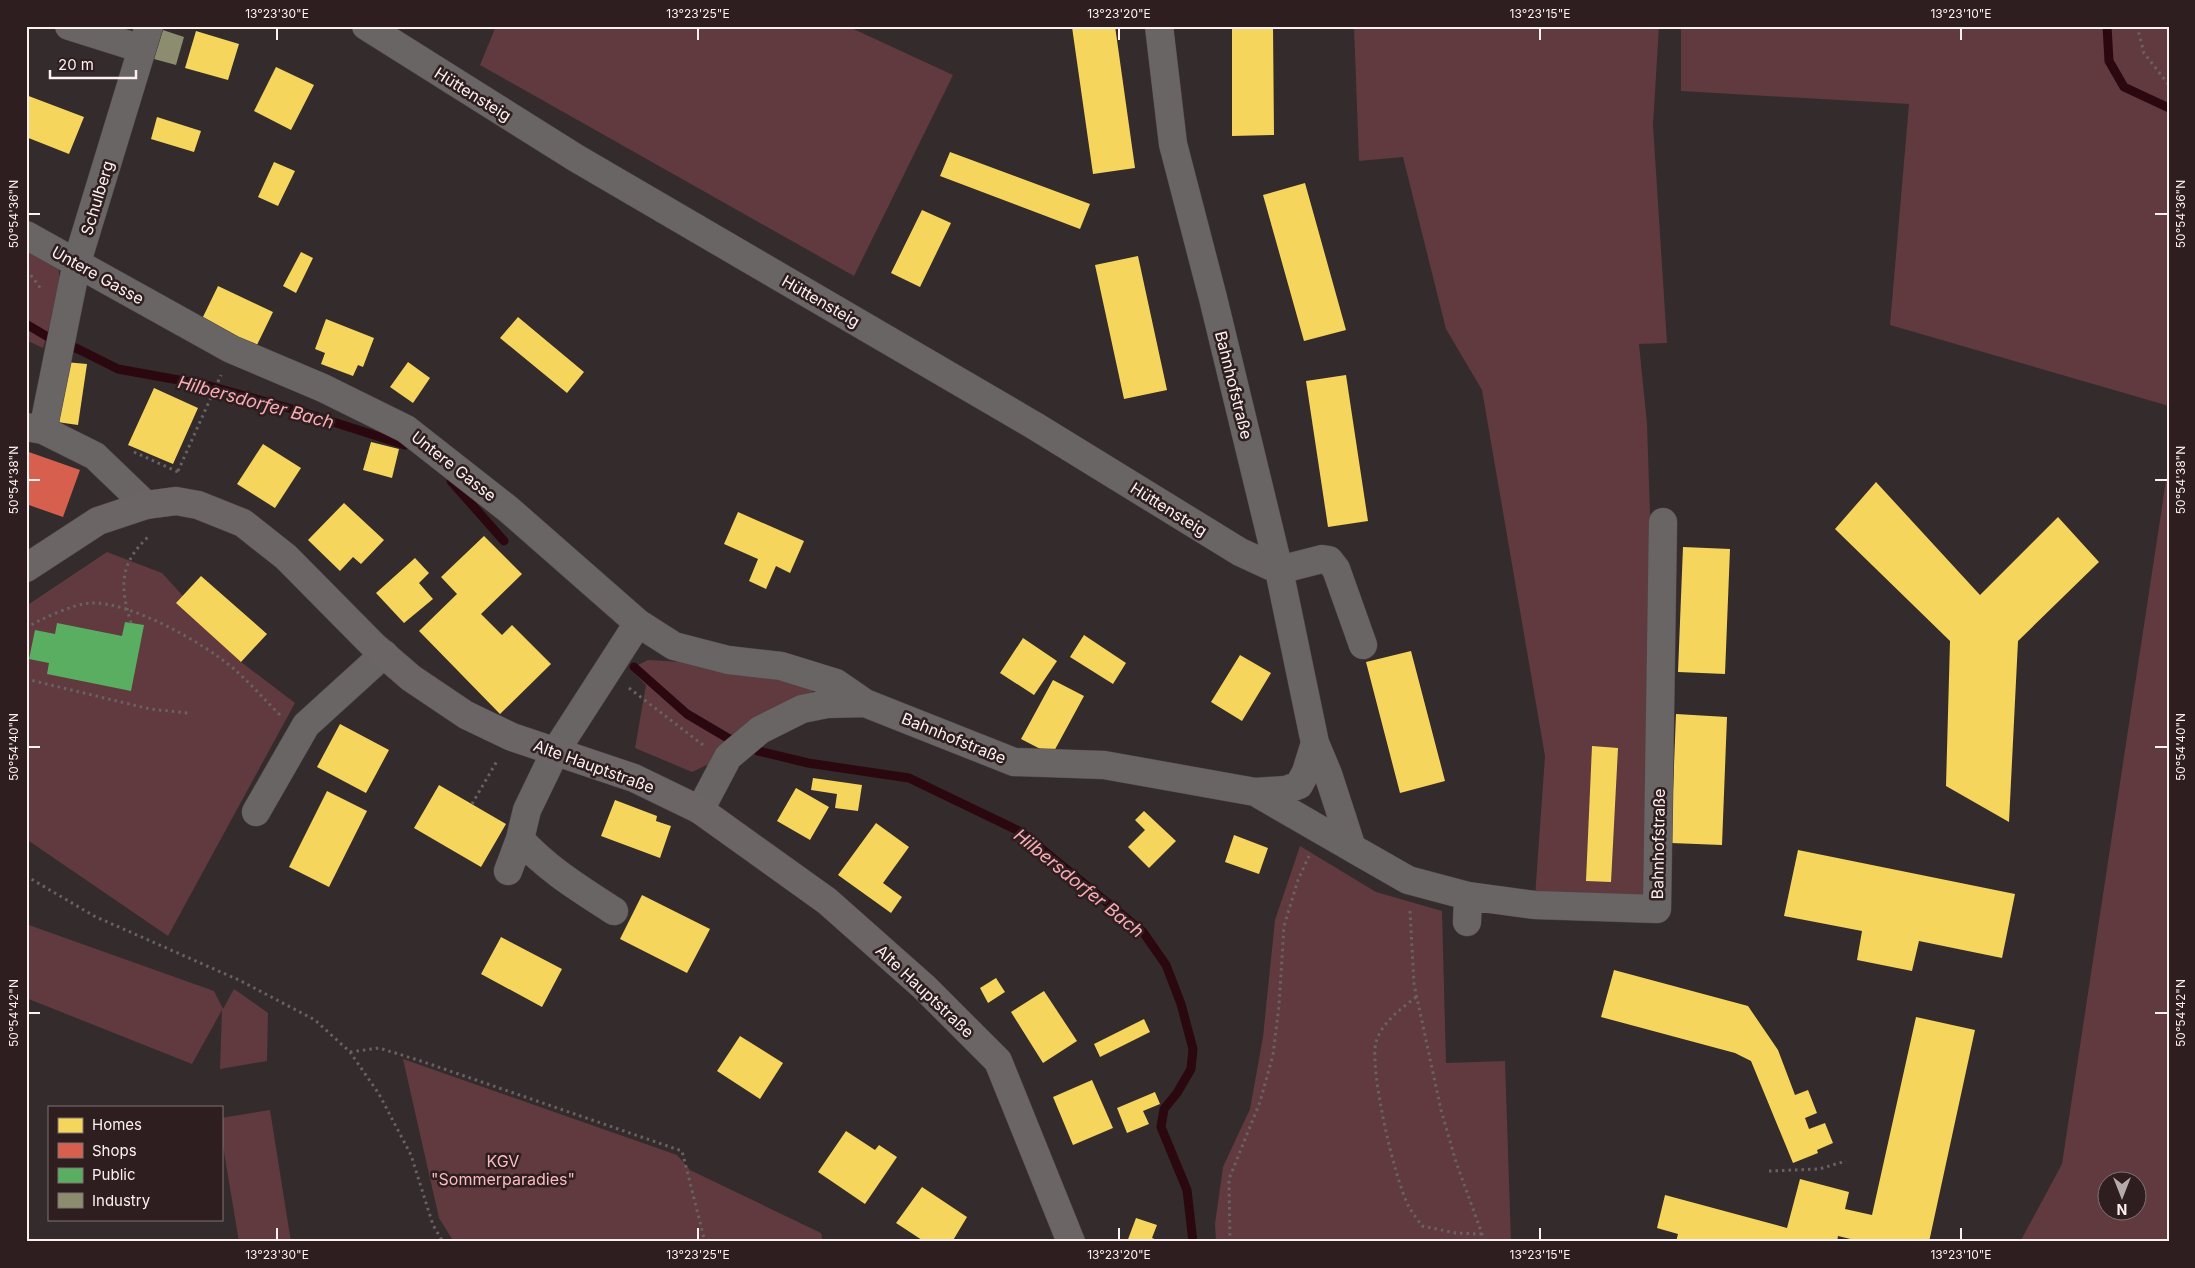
<svg xmlns="http://www.w3.org/2000/svg" width="2195" height="1268" viewBox="0 0 2195 1268" font-family="Inter,sans-serif">
	<rect width="100%" height="100%" fill="#342b2c"/>
	<path fill="#603a3e" fill-rule="evenodd" d="M 496,26 L 847,26 L 953,75 L 854,276 L 480,65 Z
		M 1354,26 L 1659,26 L 1653,125 L 1667,343 L 1639,344 L 1647,424 L 1651,543 L 1644,903 L 1535,897 L 1545,756 L 1482,390 L 1446,329 L 1403,157 L 1359,161 Z
		M 1681,26 L 2169,26 L 2169,406 L 1890,325 L 1909,104 L 1681,91 Z
		M 26,244 L 58,265 C 63,292 50,322 43,348 L 26,340 Z
		M 2169,461 L 2169,1242 L 2020,1242 L 2062,1164 ZM 2108,1180 L 2138,1180 L 2138,1210 L 2108,1210 Z
		M 107,552 L 162,573 L 183,596 L 177,603 L 241,662 L 295,703 L 168,936 L 26,839 L 26,606 Z
		M 648,660 L 700,663 L 808,683 L 813,692 L 768,714 L 711,763 L 692,772 L 635,748 L 646,685 L 630,669 Z
		M 1300,846 L 1376,892 L 1442,911 L 1446,1063 L 1505,1061 L 1511,1242 L 1216,1242 L 1215,1224 L 1223,1167 L 1250,1109 L 1263,1037 L 1275,920 Z
		M 26,924 L 214,991 L 223,1009 L 234,989 L 268,1013 L 267,1061 L 220,1069 L 222,1010 L 192,1064 L 26,998 Z
		M 403,1059 L 677,1155 L 690,1170 L 821,1233 L 823,1242 L 454,1242 L 439,1218 Z
		M 270,1110 L 291,1242 L 239,1242 L 221,1134 L 221,1118 Z"/>
	<path fill="#f6d55c" d="M 1079,26 L 1115,26 L 1135,168 L 1093,174 L 1072,27 Z
		M 1232,26 L 1273,26 L 1274,135 L 1232,136 Z
		M 196,31 L 239,44 L 228,80 L 185,68 Z
		M 276,67 L 314,85 L 291,130 L 254,111 Z
		M 26,95 L 84,117 L 69,154 L 26,137 Z
		M 157,117 L 201,131 L 194,152 L 151,139 Z
		M 950,152 L 1090,204 L 1080,229 L 940,176 Z
		M 274,162 L 295,171 L 278,206 L 258,197 Z
		M 1305,183 L 1346,330 L 1304,341 L 1263,195 Z
		M 922,210 L 951,223 L 920,287 L 891,273 Z
		M 301,252 L 313,258 L 296,293 L 283,286 Z
		M 1138,256 L 1167,390 L 1124,399 L 1095,265 Z
		M 218,286 L 273,312 L 256,347 L 201,321 Z
		M 518,317 L 584,372 L 567,393 L 500,338 Z
		M 326,319 L 374,338 L 363,367 L 358,365 L 353,376 L 321,364 L 325,353 L 315,349 Z
		M 65,362 L 87,364 L 78,425 L 57,422 Z
		M 408,362 L 430,378 L 413,403 L 390,387 Z
		M 1346,375 L 1368,521 L 1328,527 L 1306,381 Z
		M 154,388 L 198,408 L 173,464 L 128,445 Z
		M 371,442 L 399,449 L 392,478 L 363,470 Z
		M 263,444 L 301,468 L 275,508 L 237,484 Z
		M 1876,482 L 1980,595 L 2058,517 L 2099,562 L 2018,641 L 2009,822 L 1946,786 L 1950,641 L 1835,529 Z
		M 344,503 L 384,540 L 361,564 L 353,557 L 340,571 L 308,540 Z
		M 738,512 L 804,541 L 790,573 L 776,566 L 766,589 L 749,581 L 758,559 L 724,544 Z
		M 484,536 L 522,574 L 481,614 L 502,635 L 512,625 L 551,664 L 500,714 L 419,631 L 457,594 L 441,577 Z
		M 1683,547 L 1730,549 L 1725,674 L 1678,672 Z
		M 415,558 L 429,573 L 419,583 L 433,599 L 404,623 L 376,593 Z
		M 201,576 L 267,634 L 241,662 L 176,603 Z
		M 1084,635 L 1126,663 L 1113,684 L 1070,657 Z
		M 1023,638 L 1057,661 L 1034,695 L 1000,673 Z
		M 1411,651 L 1445,781 L 1400,793 L 1366,662 Z
		M 1240,655 L 1271,673 L 1242,721 L 1211,702 Z
		M 1053,680 L 1084,696 L 1052,755 L 1021,739 Z
		M 1676,714 L 1727,717 L 1722,845 L 1671,843 Z
		M 340,724 L 389,750 L 366,793 L 317,767 Z
		M 1592,746 L 1618,748 L 1611,882 L 1586,881 Z
		M 813,778 L 862,785 L 858,811 L 835,808 L 837,794 L 811,790 Z
		M 439,785 L 506,824 L 481,867 L 414,828 Z
		M 796,788 L 829,807 L 810,840 L 777,821 Z
		M 327,791 L 367,811 L 329,887 L 289,867 Z
		M 615,800 L 657,816 L 656,821 L 671,826 L 660,858 L 601,836 Z
		M 1144,811 L 1176,841 L 1149,868 L 1128,847 L 1145,830 L 1135,820 Z
		M 876,823 L 909,847 L 883,883 L 902,897 L 891,913 L 838,875 Z
		M 1234,835 L 1268,848 L 1259,874 L 1225,862 Z
		M 1798,850 L 2015,894 L 2002,958 L 1919,941 L 1912,971 L 1857,960 L 1862,931 L 1784,916 Z
		M 642,895 L 710,929 L 687,973 L 620,939 Z
		M 501,937 L 562,969 L 542,1007 L 481,974 Z
		M 1614,970 L 1748,1006 L 1778,1050 L 1795,1095 L 1808,1090 L 1817,1113 L 1805,1118 L 1809,1129 L 1825,1123 L 1833,1143 L 1817,1150 L 1818,1153 L 1793,1163 L 1751,1061 L 1735,1053 L 1601,1017 Z
		M 996,978 L 1005,992 L 988,1003 L 980,988 Z
		M 1044,991 L 1077,1041 L 1043,1063 L 1011,1012 Z
		M 1916,1017 L 1975,1030 L 1929,1242 L 1863,1242 L 1838,1236 L 1837,1242 L 1676,1242 L 1678,1234 L 1657,1228 L 1665,1195 L 1787,1228 L 1800,1179 L 1849,1192 L 1845,1209 L 1872,1215 Z
		M 1144,1019 L 1150,1032 L 1100,1057 L 1094,1044 Z
		M 740,1036 L 783,1063 L 760,1099 L 717,1071 Z
		M 1092,1080 L 1113,1128 L 1073,1145 L 1053,1097 Z
		M 1155,1092 L 1160,1104 L 1143,1111 L 1149,1124 L 1127,1133 L 1117,1108 Z
		M 846,1131 L 875,1150 L 879,1145 L 897,1157 L 865,1204 L 818,1172 Z
		M 922,1187 L 967,1217 L 952,1242 L 925,1242 L 896,1223 Z
		M 1136,1218 L 1157,1225 L 1152,1238 L 1162,1242 L 1127,1242 Z"/>
	<path fill="#d6604d" d="M 26,451 L 80,470 L 63,517 L 26,504 Z"/>
	<path fill="#5aae61" d="M 125,622 L 144,625 L 131,691 L 47,674 L 49,663 L 29,659 L 35,630 L 55,634 L 57,623 L 122,636 Z"/>
	<path fill="#8c8c6e" d="M 163,30 L 184,37 L 176,65 L 154,59 Z"/>
	<g fill="none" stroke-linecap="round" stroke-linejoin="round">
		<path stroke="#2b080f" stroke-width="9" d="M 2107,26 L 2109,61 L 2124,87 L 2169,108
			M 26,324 L 48,337 L 78,349 L 118,369 L 206,385 L 299,411 L 405,445
			M 451,481 L 504,541
			M 634,667 L 687,714 L 726,737 L 758,751 L 808,763 L 909,778 L 1021,832 L 1143,932 L 1166,965 L 1181,1004 L 1193,1049 L 1191,1069 L 1177,1093 L 1164,1109 L 1161,1127 L 1187,1190 L 1193,1242"/>
		<defs>
			<path id="minor" d="M 69,26 L 142,49
				M 366,26 L 576,158 L 1035,426 L 1240,552 L 1279,570 L 1322,559 L 1329,560 L 1336,569 L 1363,645
				M 26,235 L 231,349 L 323,388 L 406,429 L 508,509 L 638,623 L 674,646 L 728,660 L 781,666 L 836,683 L 865,703
				M 26,427 L 43,430 L 95,456 L 146,505
				M 43,430 L 77,262 L 149,26
				M 1255,792 L 1352,848 L 1328,774 L 1315,743
				M 700,810 L 728,757 L 760,730 L 802,709 L 827,704 L 865,703 L 1014,762 L 1104,765 L 1255,792 L 1286,790 L 1299,785 L 1306,772 L 1315,743 L 1279,570 L 1213,298 L 1173,144 L 1159,26
				M 256,812 L 306,725 L 384,654
				M 520,839 C 547,869 580,889 614,911
				M 1352,848 L 1408,880 L 1468,896 L 1535,905 L 1657,909 L 1663,522
				M 508,871 L 520,839 L 527,810 L 555,752 L 638,623
				M 1467,922 L 1468,896"/>
			<path id="major" d="M 26,568 L 98,521 L 146,505 L 176,501 L 198,505 L 243,523 L 286,557 L 374,646 L 411,678 L 466,715 L 512,737 L 634,778 L 700,810 L 827,901 L 924,987 L 998,1061 L 1071,1242"/>
		</defs>
		<use href="#minor" stroke="#4f4748" stroke-width="29"/>
		<use href="#major" stroke="#4f4748" stroke-width="29"/>
		<path stroke="#686263" stroke-width="3" stroke-dasharray="2.5 4" stroke-linecap="butt" d="M 2137,26 L 2144,53 L 2169,85
			M 27,270 L 41,289
			M 134,452 L 178,472
			M 178,471 L 221,375
			M 131,623 C 119,584 120,563 150,535
			M 26,628 C 40,619 74,604 90,603 C 130,601 204,643 234,669 C 250,683 264,699 280,715
			M 26,679 L 150,709 L 188,713
			M 629,688 L 703,745
			M 472,804 L 497,761
			M 26,876 L 94,916 L 239,980 L 315,1020 L 350,1052 L 379,1094 L 411,1155 L 433,1225 L 443,1242
			M 1410,911 L 1414,984 L 1441,1110 L 1456,1162 L 1485,1242
			M 1416,997 C 1401,1009 1382,1022 1376,1042 C 1369,1070 1395,1181 1409,1207 C 1413,1214 1418,1220 1422,1226 L 1456,1233 L 1482,1234
			M 350,1052 L 379,1048 L 418,1060 L 682,1151 L 705,1242
			M 1769,1171 L 1819,1169 L 1846,1161
			M 1230,1242 L 1229,1179 L 1260,1102 L 1273,1055 L 1279,1006 L 1284,926 L 1298,880 L 1309,856"/>
		<use href="#minor" stroke="#6a6565" stroke-width="28"/>
		<use href="#major" stroke="#6b6566" stroke-width="28"/>
	</g>
	<path fill="none" stroke="#fcf0f1" stroke-width="2" d="M 277,28 L 277,40M 698,28 L 698,40M 1119,28 L 1119,40M 1540,28 L 1540,40M 1961,28 L 1961,40M 28,214 L 40,214M 2155,214 L 2168,214M 28,480 L 40,480M 2155,480 L 2168,480M 28,747 L 40,747M 2155,747 L 2168,747M 28,1013 L 40,1013M 2155,1013 L 2168,1013M 277,1228 L 277,1240M 698,1228 L 698,1240M 1119,1228 L 1119,1240M 1540,1228 L 1540,1240M 1961,1228 L 1961,1240"/>
	<g text-anchor="middle" dominant-baseline="central" stroke-width="5" stroke-linejoin="round" paint-order="stroke">
		<g font-size="16" fill="#fcf0f1" stroke="#2e1e1f">
			<text transform="translate(473 94) rotate(32)">Hüttensteig</text>
			<text transform="translate(97 198) rotate(-73)">Schulberg</text>
			<text transform="translate(98 275) rotate(29)">Untere Gasse</text>
			<text transform="translate(821 301) rotate(30)">Hüttensteig</text>
			<text transform="translate(1234 385) rotate(76)">Bahnhofstraße</text>
			<text transform="translate(454 466) rotate(38)">Untere Gasse</text>
			<text transform="translate(1169 509) rotate(32)">Hüttensteig</text>
			<text transform="translate(954 738) rotate(22)">Bahnhofstraße</text>
			<text transform="translate(594 766) rotate(20)">Alte Hauptstraße</text>
			<text transform="translate(1658 844) rotate(-89)">Bahnhofstraße</text>
			<text transform="translate(925 991) rotate(43)">Alte Hauptstraße</text>
		</g>
		<g font-size="16" fill="#fbbcc1" stroke="#2e1e1f">
			<text x="503" y="1161">KGV<tspan x="503" dy="18">"Sommerparadies"</tspan></text>
		</g>
		<g font-size="18" font-style="italic" fill="#faacb4" stroke="#2e1e1f">
			<text transform="translate(256 402) rotate(15)">Hilbersdorfer Bach</text>
			<text transform="translate(1079 883) rotate(39)">Hilbersdorfer Bach</text>
		</g>
	</g>
	<rect width="2195" height="1268" fill="none" stroke="#2e1e1f" stroke-width="55"/>
	<rect x="48" y="1106" width="175" height="115" fill="#2e1e1f" stroke="#807273"/>
	<rect x="58" y="1118" width="25" height="15" fill="#f6d55c" stroke="#807273"/>
	<text x="92" y="1130" font-size="15" fill="#fcf0f1">Homes</text>
	<rect x="58" y="1143" width="25" height="15" fill="#d6604d" stroke="#807273"/>
	<text x="92" y="1156" font-size="15" fill="#fcf0f1">Shops</text>
	<rect x="58" y="1168" width="25" height="15" fill="#5aae61" stroke="#807273"/>
	<text x="92" y="1180" font-size="15" fill="#fcf0f1">Public</text>
	<rect x="58" y="1193" width="25" height="15" fill="#8c8c6e" stroke="#807273"/>
	<text x="92" y="1206" font-size="15" fill="#fcf0f1">Industry</text>
	<g transform="translate(2122 1196) rotate(180)"><circle r="24" fill="#2e1e1f" stroke="#807273"/>
	<path d="M0-4L9 19L0 12L-9 19Z" fill="#b6abac"/>
	<text y="-8" font-size="14" font-weight="bold" text-anchor="middle" fill="#fcf0f1">N</text>
	</g>
	<path d="M50 70v8h86v-8" fill="none" stroke="#fcf0f1" stroke-width="2.5"/>
	<text x="58" y="70" font-size="15" fill="#fcf0f1" stroke="#2e1e1f" stroke-width="4" paint-order="stroke">20 m</text>
	<rect x="28" y="28" width="2140" height="1212" fill="none" stroke="#fcf0f1" stroke-width="2"/>
	<g font-size="12" text-anchor="middle" fill="#fcf0f1">
		<text x="277" y="18">13°23'30"E</text>
		<text x="698" y="18">13°23'25"E</text>
		<text x="1119" y="18">13°23'20"E</text>
		<text x="1540" y="18">13°23'15"E</text>
		<text x="1961" y="18">13°23'10"E</text>
		<text transform="translate(2181 214) rotate(-90)" y="4">50°54'36"N</text>
		<text transform="translate(14 214) rotate(-90)" y="4">50°54'36"N</text>
		<text transform="translate(2181 480) rotate(-90)" y="4">50°54'38"N</text>
		<text transform="translate(14 480) rotate(-90)" y="4">50°54'38"N</text>
		<text transform="translate(2181 747) rotate(-90)" y="4">50°54'40"N</text>
		<text transform="translate(14 747) rotate(-90)" y="4">50°54'40"N</text>
		<text transform="translate(2181 1013) rotate(-90)" y="4">50°54'42"N</text>
		<text transform="translate(14 1013) rotate(-90)" y="4">50°54'42"N</text>
		<text x="277" y="1259">13°23'30"E</text>
		<text x="698" y="1259">13°23'25"E</text>
		<text x="1119" y="1259">13°23'20"E</text>
		<text x="1540" y="1259">13°23'15"E</text>
		<text x="1961" y="1259">13°23'10"E</text>
	</g>
</svg>
